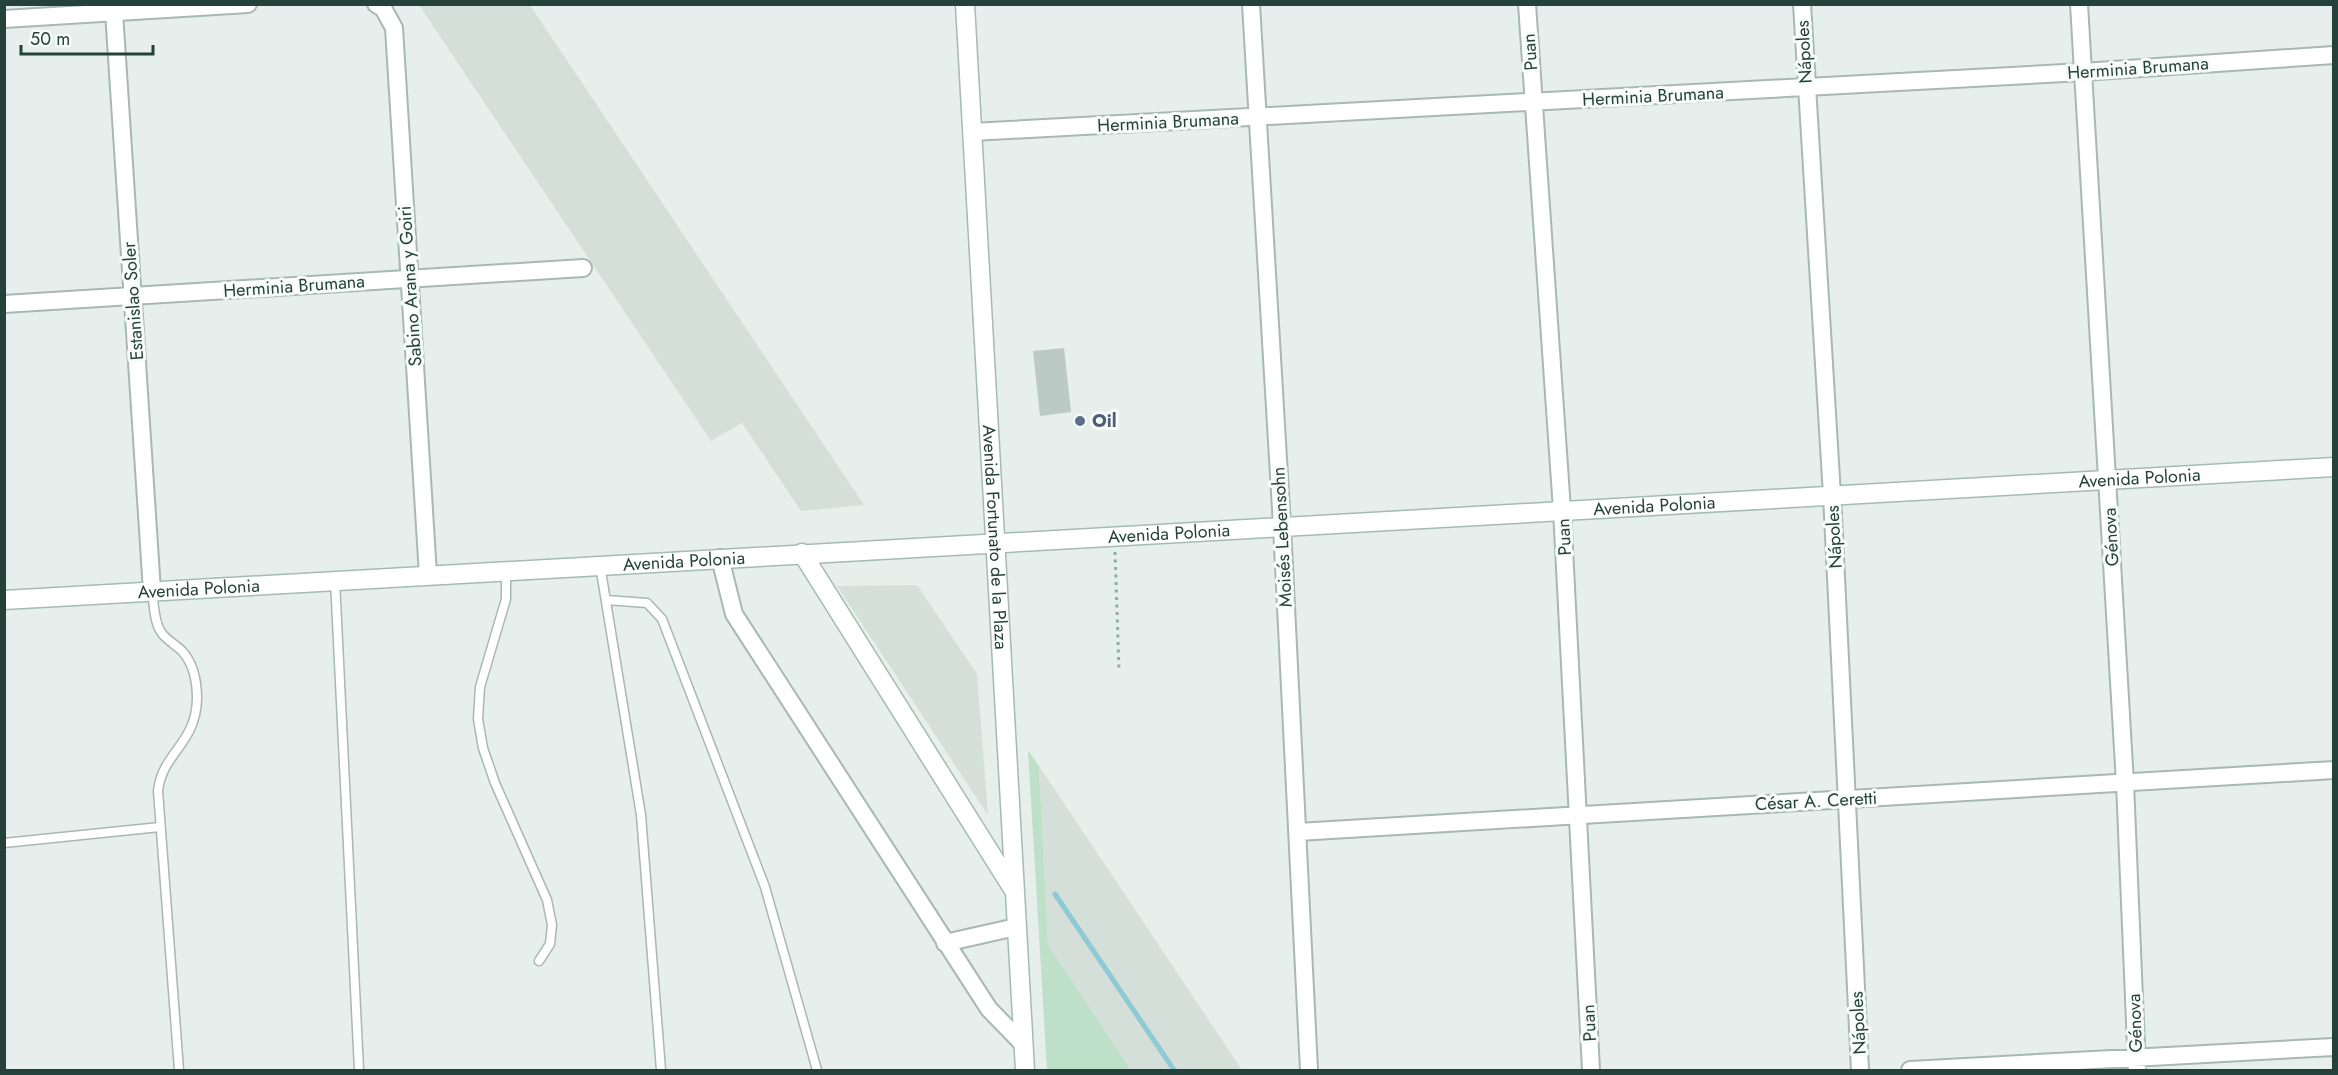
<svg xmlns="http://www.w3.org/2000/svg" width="2338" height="1075" viewBox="0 0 2338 1075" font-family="Jost,sans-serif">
	<rect width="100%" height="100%" fill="#e6efeb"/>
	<path fill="#d4dfda" d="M 419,5 L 530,5 L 864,505 L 801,511 L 742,423 L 711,441 Z
		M 917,585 L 977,674 L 988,815 L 837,586 Z
		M 1039,766 L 1242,1070 L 1131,1070 L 1048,945 Z"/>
	<path fill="#bfe0c8" d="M 1028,750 L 1039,766 L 1048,945 L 1131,1070 L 1047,1070 Z"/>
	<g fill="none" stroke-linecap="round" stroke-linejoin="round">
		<path stroke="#8ec9d4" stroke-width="5" d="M 1055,894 L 1174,1070"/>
	</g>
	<path fill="#bbcac4" d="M 1064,348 L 1071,412 L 1040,416 L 1033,351 Z"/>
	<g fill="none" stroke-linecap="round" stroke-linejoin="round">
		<defs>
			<path id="service" d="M 600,565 L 641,815 L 661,1070
				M 506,571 L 506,599 L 480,687 L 478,719 L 483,748 L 495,783 L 547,900 L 552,925 L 550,944 L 539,961
				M 335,580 L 359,1070
				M 152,591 C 154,604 154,622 161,632 C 166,640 175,644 182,651 C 193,663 197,682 197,699 C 196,744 162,753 158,791 L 179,1070
				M 606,600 L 647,603 L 662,619 L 765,887 L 817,1070
				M 4,843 L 160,827"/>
			<path id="minor" d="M 376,4 L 383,8 L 394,28 L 428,575
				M 1251,4 L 1282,526 L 1309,1070
				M 1527,4 L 1562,510 L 1591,1070
				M 1802,4 L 1832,495 L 1860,1070
				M 2079,4 L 2125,783 L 2137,1070
				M 114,12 L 152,591
				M 4,19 L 248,4
				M 972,132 L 2083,72 L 2334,55
				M 4,304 L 583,268
				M 720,558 L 734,614 L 989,1009 L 1023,1044
				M 1298,832 L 2334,770
				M 945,943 L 1016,927
				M 1910,1070 L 2334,1047"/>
			<g id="secondary">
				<path id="s1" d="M 965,4 L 1025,1070"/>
				<path d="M 802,553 L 1013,889"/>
				<path id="s2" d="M 4,600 L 2334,467"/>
			</g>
		</defs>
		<use href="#service" stroke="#a8b8b2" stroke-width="11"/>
		<use href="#minor" stroke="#a8b8b2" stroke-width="20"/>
		<use href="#secondary" stroke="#a4bbb3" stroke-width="21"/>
		<path stroke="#86b3a5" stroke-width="3" stroke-dasharray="3 4.5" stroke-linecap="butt" d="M 1115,552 L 1119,670"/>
		<use href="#service" stroke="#fff" stroke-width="8"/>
		<use href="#minor" stroke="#fff" stroke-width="16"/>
		<use href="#secondary" stroke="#fff" stroke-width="18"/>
	</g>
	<circle fill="#5c6f8a" stroke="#f7fbf9" stroke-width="2" cx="1080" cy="421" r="6"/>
	<g text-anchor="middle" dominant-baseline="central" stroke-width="6" stroke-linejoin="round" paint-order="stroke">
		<g font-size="18" fill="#24423a" stroke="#f7fbf9">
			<text transform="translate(1530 52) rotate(-94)">Puan</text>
			<text transform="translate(1804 52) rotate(-93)">Nápoles</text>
			<text transform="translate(2138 68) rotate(-4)">Herminia Brumana</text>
			<text transform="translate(1653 96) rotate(-3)">Herminia Brumana</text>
			<text transform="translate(1168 122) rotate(-3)">Herminia Brumana</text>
			<text transform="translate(294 286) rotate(-4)">Herminia Brumana</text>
			<text transform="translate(410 286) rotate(-94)">Sabino Arana y Goiri</text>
			<text transform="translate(133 301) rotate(-94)">Estanislao Soler</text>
			<text stroke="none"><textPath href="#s2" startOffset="2139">Avenida Polonia</textPath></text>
			<text stroke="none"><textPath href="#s2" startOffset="1653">Avenida Polonia</textPath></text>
			<text stroke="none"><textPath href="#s2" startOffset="1167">Avenida Polonia</textPath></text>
			<text transform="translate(1282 537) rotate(-93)">Moisés Lebensohn</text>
			<text transform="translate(1564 537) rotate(-93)">Puan</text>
			<text transform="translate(1834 537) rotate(-93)">Nápoles</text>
			<text transform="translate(2111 537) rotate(-93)">Génova</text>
			<text stroke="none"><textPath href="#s1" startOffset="534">Avenida Fortunato de la Plaza</textPath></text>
			<text stroke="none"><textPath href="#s2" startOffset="681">Avenida Polonia</textPath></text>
			<text stroke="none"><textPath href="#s2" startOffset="195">Avenida Polonia</textPath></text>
			<text transform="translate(1816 801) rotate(-3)">César A. Ceretti</text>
			<text transform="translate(1589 1023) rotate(-93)">Puan</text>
			<text transform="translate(1858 1023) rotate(-93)">Nápoles</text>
			<text transform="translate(2135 1023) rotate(-92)">Génova</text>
		</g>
		<g font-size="18" font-weight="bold" fill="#4e5e75" stroke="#f7fbf9" text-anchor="start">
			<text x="1092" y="421">Oil</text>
		</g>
	</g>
	<rect width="2338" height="1075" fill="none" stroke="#24423a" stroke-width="12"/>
	<path d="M21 45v9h132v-9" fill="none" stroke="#24423a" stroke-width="3"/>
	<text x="30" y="45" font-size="18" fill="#24423a" stroke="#f7fbf9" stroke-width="4.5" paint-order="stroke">50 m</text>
</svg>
